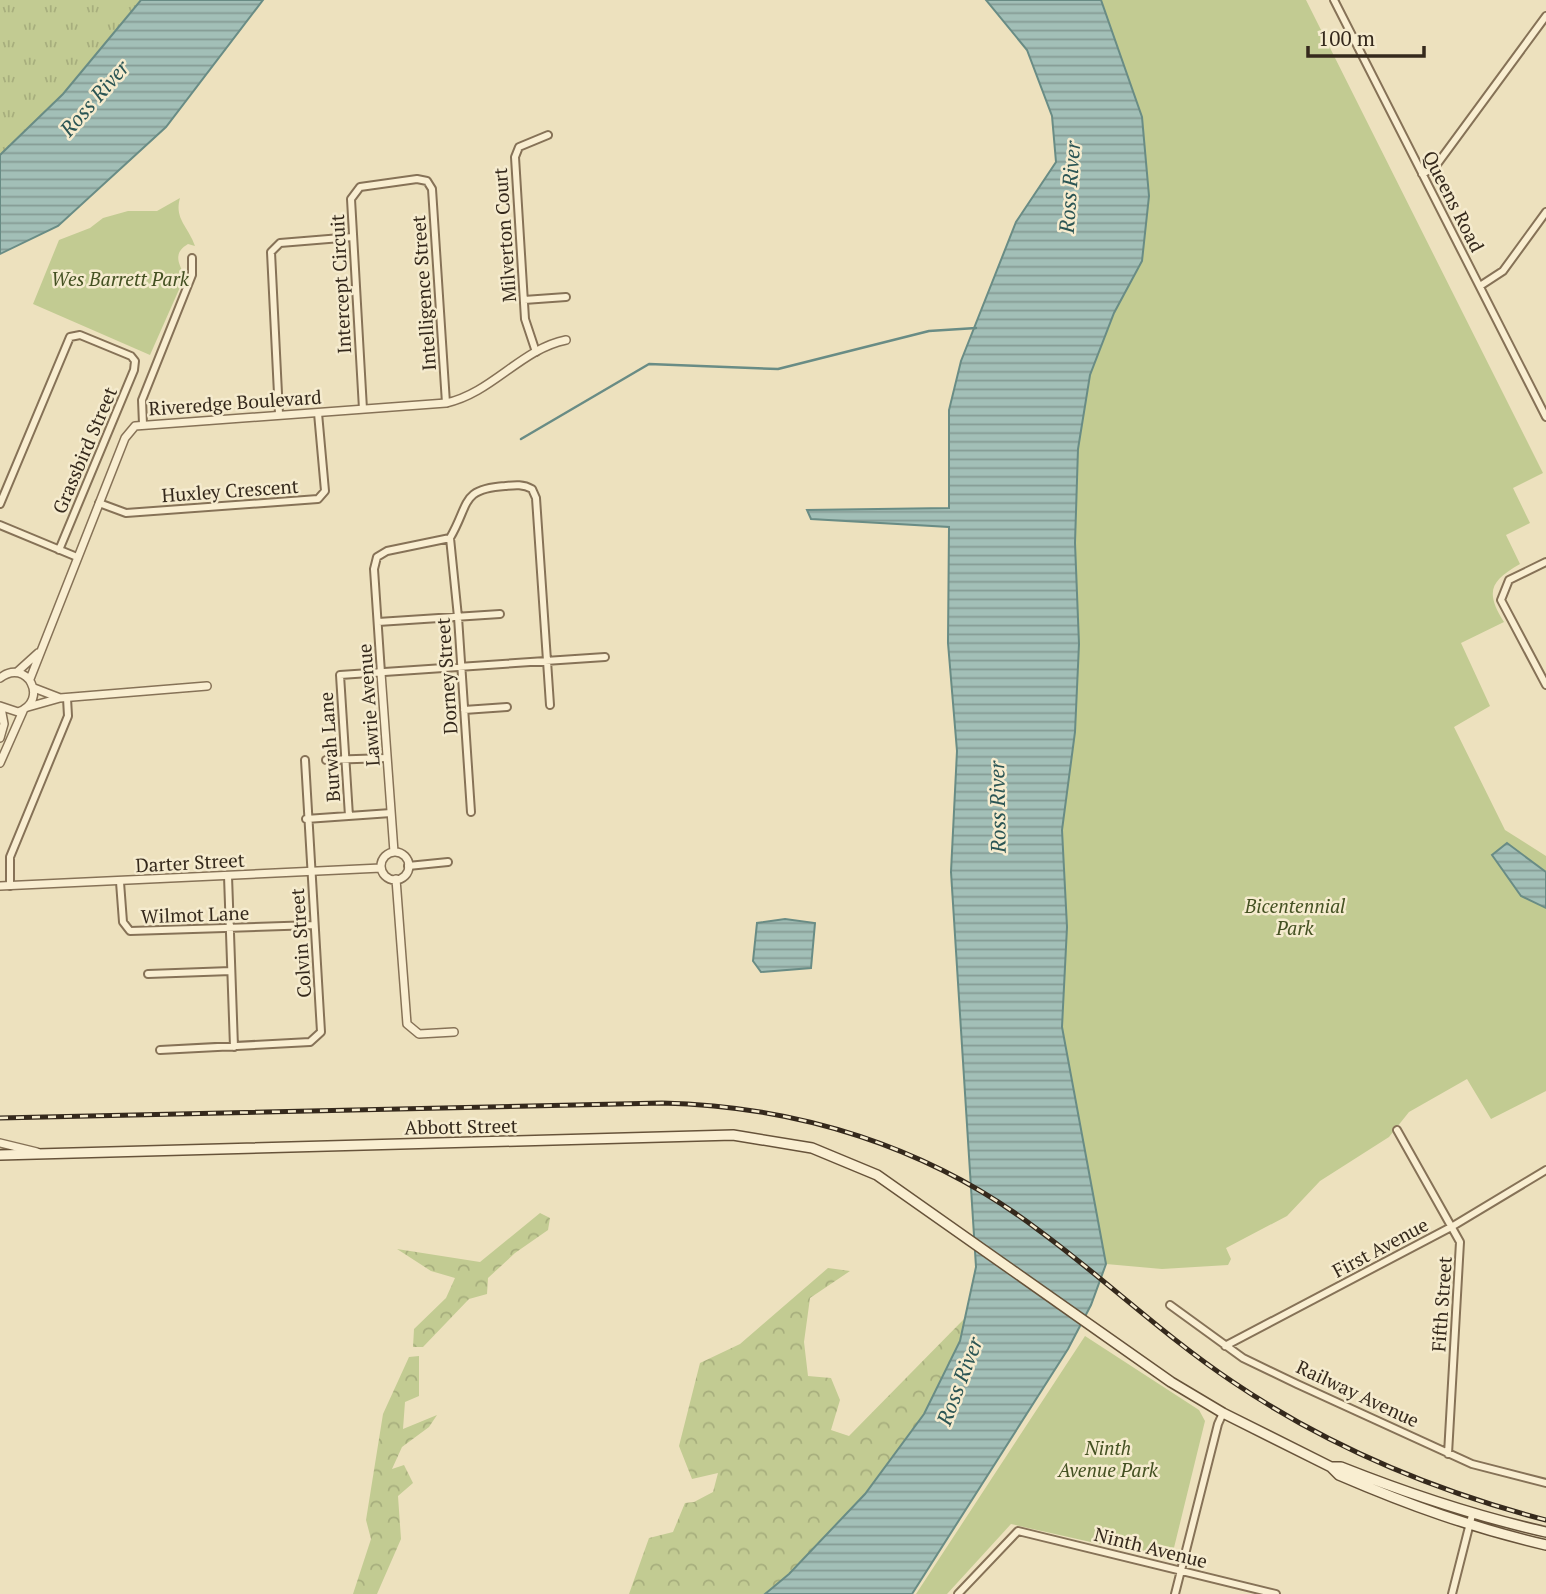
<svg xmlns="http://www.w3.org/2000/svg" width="1546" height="1594" viewBox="0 0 1546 1594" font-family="'PT Serif',serif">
	<defs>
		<pattern id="grass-tufts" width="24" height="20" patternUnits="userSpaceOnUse" patternTransform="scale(1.75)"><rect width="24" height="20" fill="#c2cb92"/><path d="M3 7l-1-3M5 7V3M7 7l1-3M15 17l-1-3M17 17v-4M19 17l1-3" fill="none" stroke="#a7ae7d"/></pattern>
		<pattern id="forest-crowns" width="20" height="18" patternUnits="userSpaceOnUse" patternTransform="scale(1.75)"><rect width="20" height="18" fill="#c2cb92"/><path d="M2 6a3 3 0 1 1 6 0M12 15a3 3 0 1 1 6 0" fill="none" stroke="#a7ae7d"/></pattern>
		<pattern id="water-rules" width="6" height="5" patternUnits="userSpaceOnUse" patternTransform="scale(1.75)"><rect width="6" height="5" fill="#a2bfb7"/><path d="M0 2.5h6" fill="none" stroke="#859b94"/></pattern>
	</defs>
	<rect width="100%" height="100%" fill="#ede1be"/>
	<path fill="url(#grass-tufts)" d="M 0,0 L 141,0 L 63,94 L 0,155 Z"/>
	<path fill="url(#forest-crowns)" d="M 540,1213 L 550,1218 L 548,1230 L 515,1253 L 488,1278 L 487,1294 L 469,1299 L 423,1347 L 413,1347 L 414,1329 L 446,1298 L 455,1278 L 431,1271 L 397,1249 L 480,1262 Z
		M 828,1268 L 850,1271 L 810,1298 L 804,1342 L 808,1376 L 831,1378 L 840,1400 L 831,1430 L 849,1436 L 965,1318 L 960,1341 L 924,1414 L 865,1494 L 789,1574 L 765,1594 L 629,1594 L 649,1538 L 673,1532 L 685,1503 L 694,1502 L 713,1492 L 718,1473 L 692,1479 L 679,1446 L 700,1363 L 740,1344 Z
		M 419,1356 L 419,1396 L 405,1402 L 403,1429 L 437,1415 L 429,1427 L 402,1447 L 392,1469 L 404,1465 L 413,1483 L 398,1496 L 401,1539 L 377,1594 L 353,1594 L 371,1539 L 366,1520 L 383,1414 L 409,1357 Z"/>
	<path fill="#c2cb92" d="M 1101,0 L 1306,0 L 1543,473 L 1513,488 L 1530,523 L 1506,535 L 1520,564 C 1490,581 1485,592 1504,622 L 1461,643 L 1490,706 L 1454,727 L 1505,830 L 1546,856 L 1546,1091 L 1491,1119 L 1467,1079 L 1409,1112 L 1389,1137 L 1320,1181 L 1287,1216 L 1226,1248 L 1231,1259 L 1228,1265 L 1162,1269 L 1106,1264 L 1062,1027 L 1067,927 L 1062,830 L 1075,732 L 1079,644 L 1075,543 L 1078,449 L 1090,375 L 1114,313 L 1142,261 L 1142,117 Z
		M 180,198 C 174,219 188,226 195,246 L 188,244 C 173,253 178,263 185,276 L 150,355 L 33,304 L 59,240 L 90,228 L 103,218 L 128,211 L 157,211 Z
		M 1085,1336 L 1199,1410 L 1205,1421 L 1171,1560 L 1011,1524 L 947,1594 L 916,1594 Z"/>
	<path fill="url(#water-rules)" stroke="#698c85" stroke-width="2" d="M 141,0 L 263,0 L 166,127 L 58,226 L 0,254 L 0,155 L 63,94 Z
		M 986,0 L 1101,0 L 1142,117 L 1149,196 L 1142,261 L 1114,313 L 1090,375 L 1078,449 L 1075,543 L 1079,644 L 1075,732 L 1062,830 L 1067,927 L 1062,1027 L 1106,1264 L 1091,1305 L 1068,1349 L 912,1594 L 765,1594 L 789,1574 L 865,1494 L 924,1414 L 960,1341 L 976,1267 L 951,872 L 957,751 L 948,643 L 949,527 L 811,519 L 807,510 L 949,508 L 949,410 L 961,361 L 1016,222 L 1056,162 L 1052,116 L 1027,50 Z
		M 1507,843 L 1546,872 L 1546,908 L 1521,896 L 1492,855 Z
		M 785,919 L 815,923 L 811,968 L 761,972 L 753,961 L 757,923 Z"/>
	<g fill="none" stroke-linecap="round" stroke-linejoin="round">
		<path stroke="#698c85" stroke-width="2.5" d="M 521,439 L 649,364 L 778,369 L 929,331 L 976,328"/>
		<defs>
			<path id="minor" d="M 1334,0 L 1546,417
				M 1422,174 L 1435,167 L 1546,16
				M 1480,286 L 1503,271 L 1546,212
				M 524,300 L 566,297
				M 536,352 L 525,319 L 515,157 L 519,147 L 548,135
				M 363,409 L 351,199 L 360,187 L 417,179 L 427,181 L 432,189 L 446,403
				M 279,414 L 271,252 L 280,243 L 353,237
				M 143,424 L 142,400 L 192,275 L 192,258
				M 99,503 L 126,513 L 318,499 L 325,491 L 318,413
				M 0,504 L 70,337 L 80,335 L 131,356 L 135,361 L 134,370 L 59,550
				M 0,525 L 77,557
				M 450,538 L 458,617 L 471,812
				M 1546,562 L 1509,580 L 1501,600 L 1546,685
				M 378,622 L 500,614
				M 381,673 L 374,569 L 377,557 L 387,551 L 450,538 C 470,504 460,489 505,486 C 515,485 523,484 532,489 L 536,498 L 550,705
				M 464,710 L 507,707
				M 326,760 L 387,758
				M 349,816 L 340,675 L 605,657
				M 306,819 L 391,813
				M 408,866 L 448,862
				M 228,876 L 234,1047
				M 120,882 L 123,922 L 130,931 L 314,925
				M 10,886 L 10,857 L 68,716 L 67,698
				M 148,974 L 231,971
				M 160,1050 L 310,1042 L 321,1032 L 305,760
				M 1397,1130 L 1460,1242 L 1448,1454
				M 1170,1305 L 1243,1358 L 1297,1384 L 1472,1464 L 1546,1483
				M 1225,1346 L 1453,1226 L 1546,1170
				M 958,1594 L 1018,1531 L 1276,1594
				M 1175,1594 L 1218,1424 L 1223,1413
				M 1452,1594 L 1472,1515"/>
			<path id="tertiary" d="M 17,672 L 38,653
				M 381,673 L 394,852
				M 0,678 C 27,657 50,701 18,712 L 0,706
				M 30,679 L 125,438 L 135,426 L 446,403 C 492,393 521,349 566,340
				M 34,688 L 60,698
				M 28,707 L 60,698 L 207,686
				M 0,738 L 4,724 L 1,708
				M 0,763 L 23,711
				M381 866a14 14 0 1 1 28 0a14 14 0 1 1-28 0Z
				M 396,879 L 407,1024 L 419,1034 L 454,1032
				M 0,886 L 381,868
				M 0,1143 L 37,1152"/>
			<path id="secondary" d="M 0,1155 L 733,1135 L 812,1148 L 877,1175 L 1171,1382 L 1223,1413 L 1331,1467 L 1339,1475 C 1411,1506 1470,1527 1546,1545
				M 1331,1467 L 1341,1467 C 1409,1494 1475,1516 1546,1532"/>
		</defs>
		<use href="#minor" stroke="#867257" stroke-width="10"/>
		<use href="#tertiary" stroke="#867257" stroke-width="10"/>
		<use href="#secondary" stroke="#67533a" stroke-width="12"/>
		<use href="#minor" stroke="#f9eed1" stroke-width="6"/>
		<use href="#tertiary" stroke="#f9eed1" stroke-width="7"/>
		<use href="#secondary" stroke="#f9eed1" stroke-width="9"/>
		<defs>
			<path id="rail" d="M 0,1118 L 662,1103 C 798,1106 929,1147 1037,1229 C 1104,1278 1164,1336 1233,1382 C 1329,1447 1435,1491 1546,1520"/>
		</defs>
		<use href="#rail" stroke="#35291c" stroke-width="5"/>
		<use href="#rail" stroke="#f5ebce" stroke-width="2.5" stroke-dasharray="8" stroke-linecap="butt"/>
	</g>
	<g text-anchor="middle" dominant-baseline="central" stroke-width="5" stroke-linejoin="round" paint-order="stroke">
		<g font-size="19" fill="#35291c" stroke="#f5ebce">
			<text transform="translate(1454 201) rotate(63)">Queens Road</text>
			<text transform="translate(504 235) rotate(-94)">Milverton Court</text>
			<text transform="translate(340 284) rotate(-93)">Intercept Circuit</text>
			<text transform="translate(423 293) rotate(-94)">Intelligence Street</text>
			<text transform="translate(235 402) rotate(-4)">Riveredge Boulevard</text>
			<text transform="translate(84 450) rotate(-67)">Grassbird Street</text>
			<text transform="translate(230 490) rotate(-4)">Huxley Crescent</text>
			<text transform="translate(446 676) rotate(-94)">Dorney Street</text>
			<text transform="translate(368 705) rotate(-94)">Lawrie Avenue</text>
			<text transform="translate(329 747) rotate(-94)">Burwah Lane</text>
			<text transform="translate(190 862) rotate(-3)">Darter Street</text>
			<text transform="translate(195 914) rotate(-2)">Wilmot Lane</text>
			<text transform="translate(300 943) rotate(-94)">Colvin Street</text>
			<text transform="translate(461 1126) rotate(-1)">Abbott Street</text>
			<text transform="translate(1380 1247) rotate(-28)">First Avenue</text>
			<text transform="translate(1441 1304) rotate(-86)">Fifth Street</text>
			<text transform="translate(1358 1393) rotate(25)">Railway Avenue</text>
			<text transform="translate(1151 1547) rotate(14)">Ninth Avenue</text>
		</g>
		<g font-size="19" font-style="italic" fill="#445122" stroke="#f5ebce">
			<text x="120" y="278">Wes Barrett Park</text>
			<text x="1295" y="905">Bicentennial<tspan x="1295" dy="22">Park</tspan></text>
			<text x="1108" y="1447">Ninth<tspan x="1108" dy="22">Avenue Park</tspan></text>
		</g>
		<g font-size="21" font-style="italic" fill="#2b5554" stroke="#f5ebce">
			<text transform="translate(94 98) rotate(-49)">Ross River</text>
			<text transform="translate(1069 187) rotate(-86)">Ross River</text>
			<text transform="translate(997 807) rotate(-91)">Ross River</text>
			<text transform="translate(959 1381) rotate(-69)">Ross River</text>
		</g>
	</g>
	<path d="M1308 46v10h116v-10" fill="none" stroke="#35291c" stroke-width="3.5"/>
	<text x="1318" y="46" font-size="21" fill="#35291c" stroke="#f5ebce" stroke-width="5" paint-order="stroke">100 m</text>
</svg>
